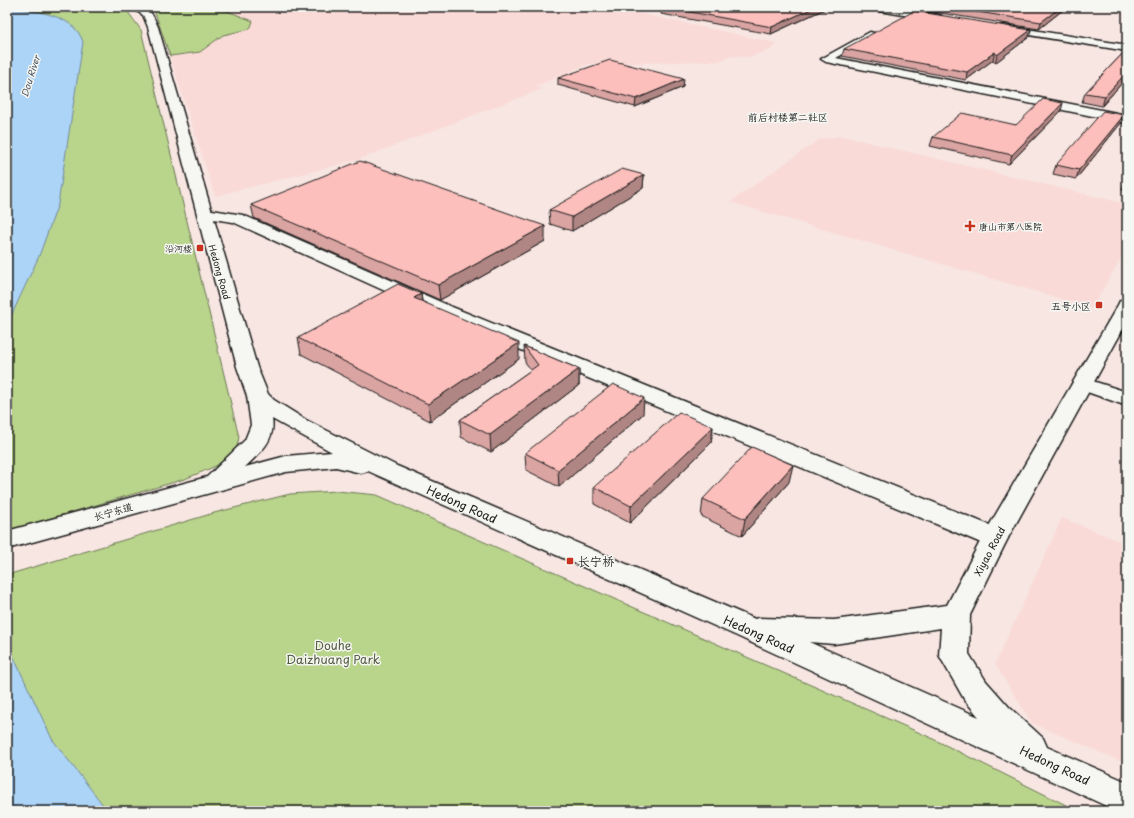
<svg xmlns="http://www.w3.org/2000/svg" width="1134" height="818" viewBox="0 0 1134 818" font-family="'Playpen Sans','LXGW WenKai TC',sans-serif">
	<rect width="100%" height="100%" fill="#f8e6e2"/>
	<filter id="ink" filterUnits="userSpaceOnUse"><feTurbulence type="fractalNoise" baseFrequency=".025" numOctaves="2"/><feDisplacementMap in="SourceGraphic" scale="8" xChannelSelector="R" yChannelSelector="G"/><feConvolveMatrix kernelMatrix="1 2 1 2 8 2 1 2 1" color-interpolation-filters="sRGB"/></filter>
	<g filter="url(#ink)">
		<path fill="#f9dad7" d="M 217,7 L 609,7 L 776,43 L 772,49 L 750,57 L 732,56 L 719,61 L 589,64 L 536,86 L 542,89 L 357,160 L 215,196 L 170,56 L 200,52 L 223,35 L 250,29 L 252,21 Z
			M 842,136 L 1127,204 L 1127,248 L 1092,308 L 730,202 L 820,139 Z
			M 1062,518 L 1127,544 L 1127,764 L 1032,723 L 995,664 Z"/>
		<path fill="#b9d48b" stroke="#6a7854" d="M 26,7 L 121,7 L 128,12 L 141,30 L 239,437 L 236,451 L 216,466 L 185,479 L 7,531 L 7,11 Z
			M 153,7 L 217,7 L 253,21 L 250,29 L 223,35 L 200,52 L 170,56 Z
			M 337,491 L 377,495 L 927,736 L 1078,811 L 7,811 L 7,575 L 214,513 L 290,494 Z"/>
		<path fill="#acd4f6" stroke="#728a9f" d="M 7,7 C 33,11 74,13 83,42 L 58,204 L 39,256 L 7,325 Z
			M 7,643 L 52,739 L 103,805 L 111,811 L 7,811 Z"/>
		<g fill="none" stroke-linecap="round" stroke-linejoin="round">
			<defs>
				<path id="minor" d="M 868,7 L 890,7 L 940,15 L 945,18 L 940,21 L 873,10 Z
					M 1002,25 L 1127,45 L 1127,51 L 998,30 L 997,28 L 998,26 Z
					M 870,32 L 874,33 L 875,35 L 874,37 L 836,58 L 1127,115 L 1127,123 L 826,62 L 821,59 Z
					M 206,209 L 243,215 L 452,307 L 1004,531 L 1008,538 L 1004,545 L 995,547 L 986,545 L 438,315 L 233,222 L 200,217 L 198,214 L 200,211 Z
					M 1083,378 L 1127,392 L 1127,406 L 1076,388 L 1072,384 L 1076,380 Z"/>
				<path id="tertiary" d="M 130,7 C 149,7 151,10 158,27 L 257,367 L 268,394 L 274,400 L 306,420 L 397,466 L 755,619 L 759,618 L 834,620 L 947,605 L 982,538 L 1118,305 L 1120,301 L 1127,299 L 1127,322 L 1008,538 L 970,615 L 969,654 L 986,681 L 1009,707 L 1043,738 L 1047,747 L 1127,782 L 1127,811 L 1115,810 L 737,636 L 368,471 L 361,473 L 336,467 L 286,472 L 7,549 L 7,531 L 207,477 L 245,440 L 251,425 L 247,396 L 237,367 L 148,27 L 143,15 ZM 272,419 L 332,452 L 286,456 L 245,467 C 259,454 276,440 272,419 ZM 941,628 L 939,655 L 964,699 L 979,717 L 809,642 L 834,644 Z"/>
			</defs>
			<use href="#minor" stroke="#1c1c1c" stroke-width="3"/>
			<use href="#tertiary" stroke="#1c1c1c" stroke-width="3"/>
			<use href="#minor" fill="#f6f6f2" fill-rule="evenodd"/>
			<use href="#tertiary" fill="#f6f6f2" fill-rule="evenodd"/>
		</g>
		<path fill="#d9a4a2" stroke="#1c1c1c" d="M 641,7 L 827,7 L 827,8 L 771,34 L 661,14 L 661,11 Z
			M 903,7 L 1065,7 L 1064,9 L 1039,29 Z
			M 1031,30 L 1029,37 L 995,63 L 993,60 L 966,80 L 842,56 L 844,49 Z
			M 1127,49 L 1127,77 L 1102,106 L 1082,102 L 1085,93 Z
			M 558,78 L 683,87 L 635,107 L 558,85 Z
			M 1061,111 L 1009,164 L 930,146 L 933,137 L 1016,125 Z
			M 1121,123 L 1076,179 L 1053,174 L 1056,165 Z
			M 644,175 L 643,188 L 572,231 L 550,224 L 549,210 Z
			M 1127,178 L 1127,191 L 1122,190 L 1125,181 Z
			M 251,205 L 545,241 L 440,300 L 254,218 Z
			M 421,294 L 422,301 L 519,359 L 430,421 L 301,354 L 298,338 Z
			M 524,346 L 579,369 L 579,385 L 491,452 L 461,437 L 460,420 L 531,370 L 525,362 Z
			M 643,414 L 559,487 L 526,470 L 525,453 Z
			M 713,427 L 711,443 L 630,523 L 594,504 L 594,487 Z
			M 789,482 L 742,536 L 701,516 L 703,499 Z"/>
		<path fill="#b08684" stroke="#1c1c1c" d="M 815,7 L 827,7 L 827,8 L 771,34 L 772,27 Z
			M 1061,7 L 1065,7 L 1064,9 L 1039,29 L 1041,22 Z
			M 1031,30 L 1029,37 L 995,63 L 997,55 Z
			M 995,52 L 993,60 L 966,80 L 967,72 Z
			M 1127,72 L 1127,77 L 1102,106 L 1105,96 Z
			M 684,79 L 683,87 L 635,107 L 636,99 Z
			M 1063,103 L 1061,111 L 1009,164 L 1012,155 Z
			M 1124,115 L 1121,123 L 1076,179 L 1079,170 Z
			M 644,175 L 643,188 L 572,231 L 572,217 Z
			M 545,226 L 545,241 L 440,300 L 438,285 Z
			M 421,294 L 423,310 L 414,298 Z
			M 519,343 L 519,359 L 430,421 L 428,404 Z
			M 579,369 L 579,385 L 491,452 L 490,435 Z
			M 644,398 L 643,414 L 559,487 L 558,470 Z
			M 713,427 L 711,443 L 630,523 L 631,506 Z
			M 793,465 L 789,482 L 742,536 L 745,519 Z"/>
		<path fill="#fcbfbc" stroke="#1c1c1c" d="M 663,7 L 815,7 L 772,27 Z
			M 946,7 L 1061,7 L 1041,22 Z
			M 914,11 L 1031,30 L 997,55 L 995,52 L 967,72 L 844,49 Z
			M 1127,49 L 1127,72 L 1105,96 L 1085,93 Z
			M 610,60 L 684,79 L 636,99 L 558,78 Z
			M 1043,99 L 1063,103 L 1012,155 L 933,137 L 962,113 L 1016,125 Z
			M 1103,111 L 1124,115 L 1079,170 L 1056,165 Z
			M 360,161 L 545,226 L 438,285 L 251,205 Z
			M 622,169 L 644,175 L 572,217 L 549,210 Z
			M 398,284 L 421,294 L 414,298 L 519,343 L 428,404 L 298,338 Z
			M 524,346 L 579,369 L 490,435 L 460,420 L 538,365 Z
			M 613,384 L 644,398 L 558,470 L 525,453 Z
			M 679,412 L 713,427 L 631,506 L 594,487 Z
			M 752,447 L 793,465 L 745,519 L 703,499 Z"/>
	</g>
	<g fill="#c8321e" stroke="#f6f6f2" stroke-width="1.5">
		<path d="M968 220h4v4h4v4h-4v4h-4v-4h-4v-4h4z"/>
		<rect x="196" y="244" width="8" height="8" rx="2"/>
		<rect x="1095" y="301" width="8" height="8" rx="2"/>
		<rect x="566" y="557" width="8" height="8" rx="2"/>
	</g>
	<g text-anchor="middle" dominant-baseline="central" stroke-width="3" stroke-linejoin="round" paint-order="stroke">
		<g font-size="9" font-style="italic" fill="#47535d" stroke="#f6f6f2">
			<text transform="translate(30 76) rotate(-73)">Dou River</text>
		</g>
		<g font-size="9" fill="#1c1c1c" stroke="#f6f6f2" text-anchor="start">
			<text x="979" y="226">唐山市第八医院</text>
			<text x="192" y="248" text-anchor="end">沿河楼</text>
		</g>
		<g font-size="9" fill="#1c1c1c" stroke="#f6f6f2">
			<text transform="translate(220 272) rotate(74)">Hedong Road</text>
		</g>
		<g font-size="10" fill="#1c1c1c" stroke="#f6f6f2">
			<text x="788" y="116">前后村楼第二社区</text>
		</g>
		<g font-size="10" fill="#1c1c1c" stroke="#f6f6f2" text-anchor="end">
			<text x="1091" y="305">五号小区</text>
		</g>
		<g font-size="10" fill="#1c1c1c" stroke="#f6f6f2">
			<text transform="translate(113 511) rotate(-16)">长宁东道</text>
			<text transform="translate(989 551) rotate(-62)">Xiyao Road</text>
		</g>
		<g font-size="12" fill="#1c1c1c" stroke="#f6f6f2">
			<text transform="translate(462 504) rotate(24)">Hedong Road</text>
			<text transform="translate(759 634) rotate(24)">Hedong Road</text>
			<text transform="translate(1055 765) rotate(25)">Hedong Road</text>
		</g>
		<g font-size="12" fill="#1c1c1c" stroke="#f6f6f2" text-anchor="start">
			<text x="578" y="561">长宁桥</text>
		</g>
		<g font-size="12" fill="#535c43" stroke="#f6f6f2">
			<text x="333" y="645">Douhe<tspan x="333" dy="14">Daizhuang Park</tspan></text>
		</g>
	</g>
	<rect width="1134" height="818" fill="none" stroke="#f6f6f2" stroke-width="24"/>
	<rect x="12" y="12" width="1110" height="794" fill="none" stroke="#1c1c1c" stroke-width="1.5" filter="url(#ink)"/>
</svg>
